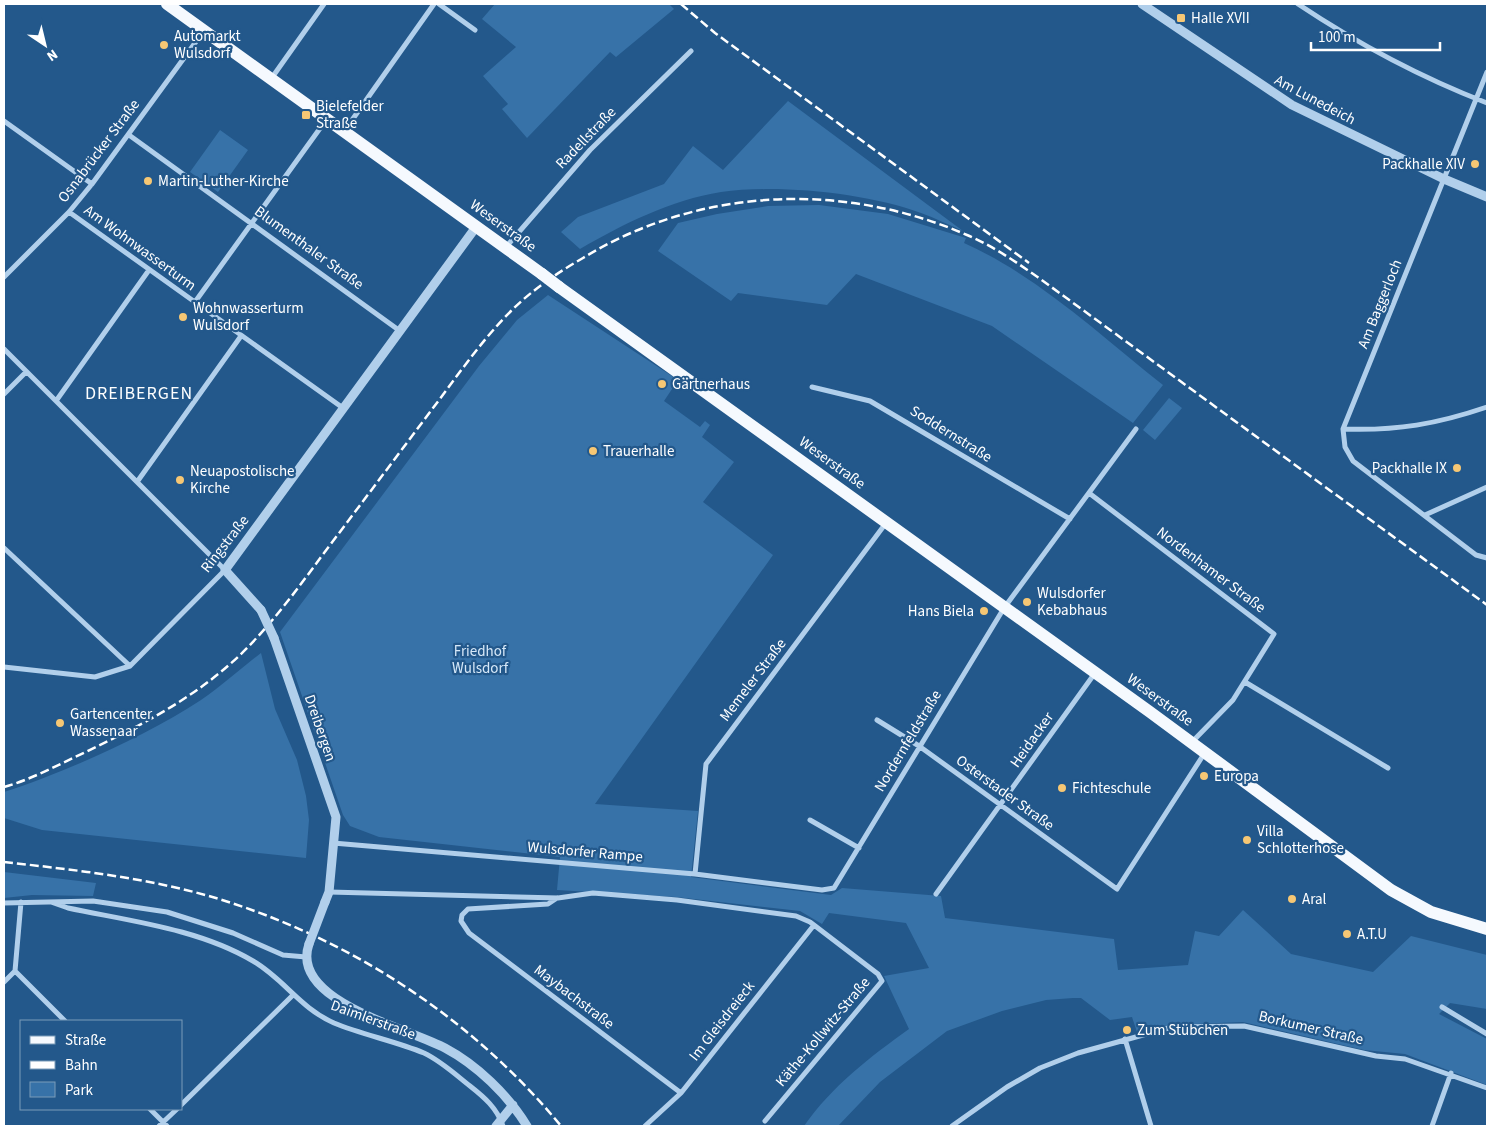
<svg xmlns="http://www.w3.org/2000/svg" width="1491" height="1130" viewBox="0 0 1491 1130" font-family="'Source Sans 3',sans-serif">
	<rect width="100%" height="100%" fill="#23588b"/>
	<path fill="#3772a8" d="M 495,4 L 669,4 L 674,9 L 616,57 L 610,52 L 527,138 L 502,109 L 508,104 L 483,76 L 516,47 L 482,19 Z
		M 788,101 L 963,231 C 949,225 935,218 921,213 C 866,193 779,184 721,192 C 671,200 623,224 580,249 L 561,232 L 578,217 L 664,184 L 693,146 L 723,170 Z
		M 220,130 L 248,150 L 218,192 L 190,172 Z
		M 819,205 L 888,214 L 966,238 L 964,243 C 1038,276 1100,335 1163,385 L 1133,423 L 992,326 L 856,274 L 827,305 L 738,293 L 731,301 L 658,251 L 678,223 L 717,214 L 768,206 Z
		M 548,295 L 678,380 L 664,401 L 700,427 L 705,421 L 710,425 L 702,437 L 734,462 L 703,502 L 773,555 L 595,804 L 698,811 L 691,877 L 831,895 L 842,888 L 941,896 L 945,918 L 1114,939 L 1118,970 L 1188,965 L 1195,931 L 1219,936 L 1243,910 L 1291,954 L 1373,972 L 1411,936 L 1487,955 L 1487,1009 L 1450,1003 L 1439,1014 L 1487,1039 L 1487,1085 L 1405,1054 L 1364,1050 L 1243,1022 L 1170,1025 L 1137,1032 L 1132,1017 L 1110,1020 L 1081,998 L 1073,998 L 1046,1000 L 1002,1011 L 947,1031 L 880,1082 L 838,1126 L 804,1126 C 832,1086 870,1057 909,1029 L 884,976 L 929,968 L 906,923 L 829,913 L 822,924 L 800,911 L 676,897 L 557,890 L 560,857 L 379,837 L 350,826 L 343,815 L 280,632 L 479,366 L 517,320 Z
		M 1169,398 L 1182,408 L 1155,440 L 1143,430 Z
		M 261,653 L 275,709 L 297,760 L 306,796 L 309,820 L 306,858 L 42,830 L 4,818 L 4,792 C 66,772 146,736 201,700 C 222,686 241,668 261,653 Z
		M 4,872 L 96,883 L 93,896 L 32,895 L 4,898 Z"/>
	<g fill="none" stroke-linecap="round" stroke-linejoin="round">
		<path stroke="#b1cfeb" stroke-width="5" d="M 439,4 L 475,30
			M 1298,4 C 1358,44 1420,77 1487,103
			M 1487,72 L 1343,429 L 1345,447 L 1353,461 L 1476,555 L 1487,558
			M 271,79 L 324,4
			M 4,121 L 92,184
			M 345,130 L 434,4
			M 129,135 L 400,331
			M 69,212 L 343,408
			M 506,247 L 590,150 L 691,51
			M 4,277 L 69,212 L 92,184 L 203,32
			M 195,302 L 326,120
			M 4,349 L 225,570 L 130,666 L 95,677 L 4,667
			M 812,387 L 870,401 L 1070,519
			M 4,394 L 26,372
			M 56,401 L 149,270
			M 1343,429 C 1397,431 1437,424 1487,407
			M 137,482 L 241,336
			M 1089,493 L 1274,634 L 1233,700 L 1192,742
			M 1425,515 L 1487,487
			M 4,548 L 130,666
			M 1245,682 L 1388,768
			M 877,720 L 919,746 L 1117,889 L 1204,754
			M 810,820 L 859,848
			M 333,843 L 695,874 L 822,890 L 834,888 L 1004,608 L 1136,429
			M 695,874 L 706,764 L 886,523
			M 329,892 L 558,898 L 593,893 L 677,900 L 796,916 L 810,922 L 878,974 L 882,981 L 765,1121
			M 936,894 L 1095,673
			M 557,898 L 548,904 L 468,909 L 462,915 L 461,921 L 469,933 L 681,1093
			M 51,902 L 68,908 C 130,921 199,929 253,961 C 284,979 300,1008 334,1023 C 363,1035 395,1041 424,1053 C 441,1061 456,1075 470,1086 C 484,1097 497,1108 503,1126
			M 4,903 L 93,901 L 167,912 L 233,933 L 283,955 L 306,957
			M 15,971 L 65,1021
			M 4,982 L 15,971 L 21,902
			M 1442,1007 L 1487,1034
			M 1125,1039 L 1151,1126
			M 181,1105 L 292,996
			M 150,1109 L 167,1126
			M 159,1126 L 177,1109
			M 645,1126 L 681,1093 L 814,925
			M 952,1126 L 1007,1087 L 1040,1068 L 1078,1053 L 1172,1027 L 1244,1026 L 1376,1056 L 1405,1059 L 1487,1088
			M 1432,1126 L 1451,1073"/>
		<path stroke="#b1cfeb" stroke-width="9" d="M 1142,4 L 1292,105 L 1444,179 L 1487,197
			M 261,610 L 225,570 L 476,227
			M 274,638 L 336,817 L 329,892 L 325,902
			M 309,944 C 289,1001 408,1028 445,1048 C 477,1065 508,1095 527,1126
			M 496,1126 L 513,1105"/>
		<path stroke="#f5f9fe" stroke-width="12" d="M 167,4 L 542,274
			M 559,287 L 1150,712 L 1391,890 L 1431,912 L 1487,929"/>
		<path stroke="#fff" stroke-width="2.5" stroke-dasharray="9 4" stroke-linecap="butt" d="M 681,4 L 715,33 L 1029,263
			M 4,787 C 29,780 52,768 75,757 C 134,729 191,701 239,656 C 270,626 296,591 321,557 C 358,508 394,460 430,412 C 456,378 480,342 511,311 C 532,290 557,273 583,258 C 699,187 843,181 967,235 C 993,246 1016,262 1039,278 L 1487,605
			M 4,862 C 76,870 150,878 219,899 C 352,940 473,1019 561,1126"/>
		<path stroke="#b1cfeb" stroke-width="9" d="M 261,610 L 274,638
			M 309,944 L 325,902"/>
		<path stroke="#f5f9fe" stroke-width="12" d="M 542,274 L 559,287"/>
	</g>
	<g fill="#f6c774" stroke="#23588b" stroke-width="2">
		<rect x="1176" y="13" width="10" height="10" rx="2.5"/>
		<circle cx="164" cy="45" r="5"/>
		<rect x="301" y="110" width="10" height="10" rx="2.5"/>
		<circle cx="1475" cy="164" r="5"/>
		<circle cx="148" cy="181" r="5"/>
		<circle cx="183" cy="317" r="5"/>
		<circle cx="662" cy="384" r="5"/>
		<circle cx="593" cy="451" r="5"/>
		<circle cx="1457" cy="468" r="5"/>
		<circle cx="180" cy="480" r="5"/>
		<circle cx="1027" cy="602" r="5"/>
		<circle cx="984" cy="611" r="5"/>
		<circle cx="60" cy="723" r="5"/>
		<circle cx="1204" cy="776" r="5"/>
		<circle cx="1062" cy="788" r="5"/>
		<circle cx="1247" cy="840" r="5"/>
		<circle cx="1292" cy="899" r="5"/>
		<circle cx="1347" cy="934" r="5"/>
		<circle cx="1127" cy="1030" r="5"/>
	</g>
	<g text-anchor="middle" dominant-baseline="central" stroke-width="4.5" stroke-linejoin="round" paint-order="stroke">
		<g font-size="15" fill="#fff" stroke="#23588b" text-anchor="start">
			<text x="1191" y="18">Halle XVII</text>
			<text x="174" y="36">Automarkt<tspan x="174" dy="17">Wulsdorf</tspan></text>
			<text x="316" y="106">Bielefelder<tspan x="316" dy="17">Straße</tspan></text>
			<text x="1465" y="164" text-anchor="end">Packhalle XIV</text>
			<text x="158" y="181">Martin-Luther-Kirche</text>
			<text x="193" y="308">Wohnwasserturm<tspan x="193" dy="17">Wulsdorf</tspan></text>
			<text x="672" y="384">Gärtnerhaus</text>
			<text x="603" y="451">Trauerhalle</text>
			<text x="1447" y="468" text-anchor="end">Packhalle IX</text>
			<text x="190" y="471">Neuapostolische<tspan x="190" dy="17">Kirche</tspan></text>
			<text x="1037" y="593">Wulsdorfer<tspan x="1037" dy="17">Kebabhaus</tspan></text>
			<text x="974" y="611" text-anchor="end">Hans Biela</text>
			<text x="70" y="714">Gartencenter<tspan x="70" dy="17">Wassenaar</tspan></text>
			<text x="1214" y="776">Europa</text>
			<text x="1072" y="788">Fichteschule</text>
			<text x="1257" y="831">Villa<tspan x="1257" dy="17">Schlotterhose</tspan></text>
			<text x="1302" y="899">Aral</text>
			<text x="1357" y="934">A.T.U</text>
			<text x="1137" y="1030">Zum Stübchen</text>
		</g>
		<g font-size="15" fill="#fff" stroke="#23588b">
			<text transform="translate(1315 100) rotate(28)">Am Lunedeich</text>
			<text transform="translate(586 138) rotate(-46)">Radellstraße</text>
			<text transform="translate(99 151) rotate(-53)">Osnabrücker Straße</text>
			<text transform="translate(503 226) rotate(36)">Weserstraße</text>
			<text transform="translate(140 248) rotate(36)">Am Wohnwasserturm</text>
			<text transform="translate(309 248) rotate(36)">Blumenthaler Straße</text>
			<text transform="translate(1380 304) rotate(-68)">Am Baggerloch</text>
			<text transform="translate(951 434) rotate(32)">Soddernstraße</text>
			<text transform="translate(832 463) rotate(36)">Weserstraße</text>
			<text transform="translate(225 544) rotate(-52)">Ringstraße</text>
			<text transform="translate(1211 570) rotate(37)">Nordenhamer Straße</text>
			<text transform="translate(753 680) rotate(-53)">Memeler Straße</text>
			<text transform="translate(1160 700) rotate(36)">Weserstraße</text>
			<text transform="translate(320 728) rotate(71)">Dreibergen</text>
			<text transform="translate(1032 740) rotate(-55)">Heidacker</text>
			<text transform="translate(908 741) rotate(-59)">Nordernfeldstraße</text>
			<text transform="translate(1005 793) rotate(36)">Osterstader Straße</text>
			<text transform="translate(585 852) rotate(5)">Wulsdorfer Rampe</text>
			<text transform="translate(574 997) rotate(37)">Maybachstraße</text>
			<text transform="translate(373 1020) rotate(20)">Daimlerstraße</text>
			<text transform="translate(722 1021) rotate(-52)">Im Gleisdreieck</text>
			<text transform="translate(1311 1028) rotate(13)">Borkumer Straße</text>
			<text transform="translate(823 1032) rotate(-50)">Käthe-Kollwitz-Straße</text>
		</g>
		<g font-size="15" fill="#d6e8f8" stroke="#23588b">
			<text x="480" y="651">Friedhof<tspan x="480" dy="17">Wulsdorf</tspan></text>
		</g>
		<g font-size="18" letter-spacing="1" fill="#fff" stroke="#23588b">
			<text x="139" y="393">DREIBERGEN</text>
		</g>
	</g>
	<rect width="1491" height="1130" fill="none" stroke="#ffffff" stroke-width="10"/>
	<rect x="20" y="1020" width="162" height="90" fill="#23588b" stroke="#7b9bb9"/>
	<rect x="30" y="1036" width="25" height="8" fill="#f5f9fe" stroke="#7b9bb9"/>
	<text x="65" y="1045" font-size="15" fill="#ffffff">Straße</text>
	<rect x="30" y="1061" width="25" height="8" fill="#ffffff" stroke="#7b9bb9"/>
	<text x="65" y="1070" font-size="15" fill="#ffffff">Bahn</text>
	<rect x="30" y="1082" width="25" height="15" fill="#3772a8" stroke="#7b9bb9"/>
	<text x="65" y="1095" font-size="15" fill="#ffffff">Park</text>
	<g transform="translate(45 45) rotate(145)" stroke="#23588b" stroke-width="4" paint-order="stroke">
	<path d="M0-4L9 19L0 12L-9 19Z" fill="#ffffff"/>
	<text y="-8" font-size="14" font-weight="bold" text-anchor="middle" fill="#ffffff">N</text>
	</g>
	<path d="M1311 42v8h129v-8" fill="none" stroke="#ffffff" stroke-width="2.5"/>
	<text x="1318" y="42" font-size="15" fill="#ffffff" stroke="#23588b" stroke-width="4" paint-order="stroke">100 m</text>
</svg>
